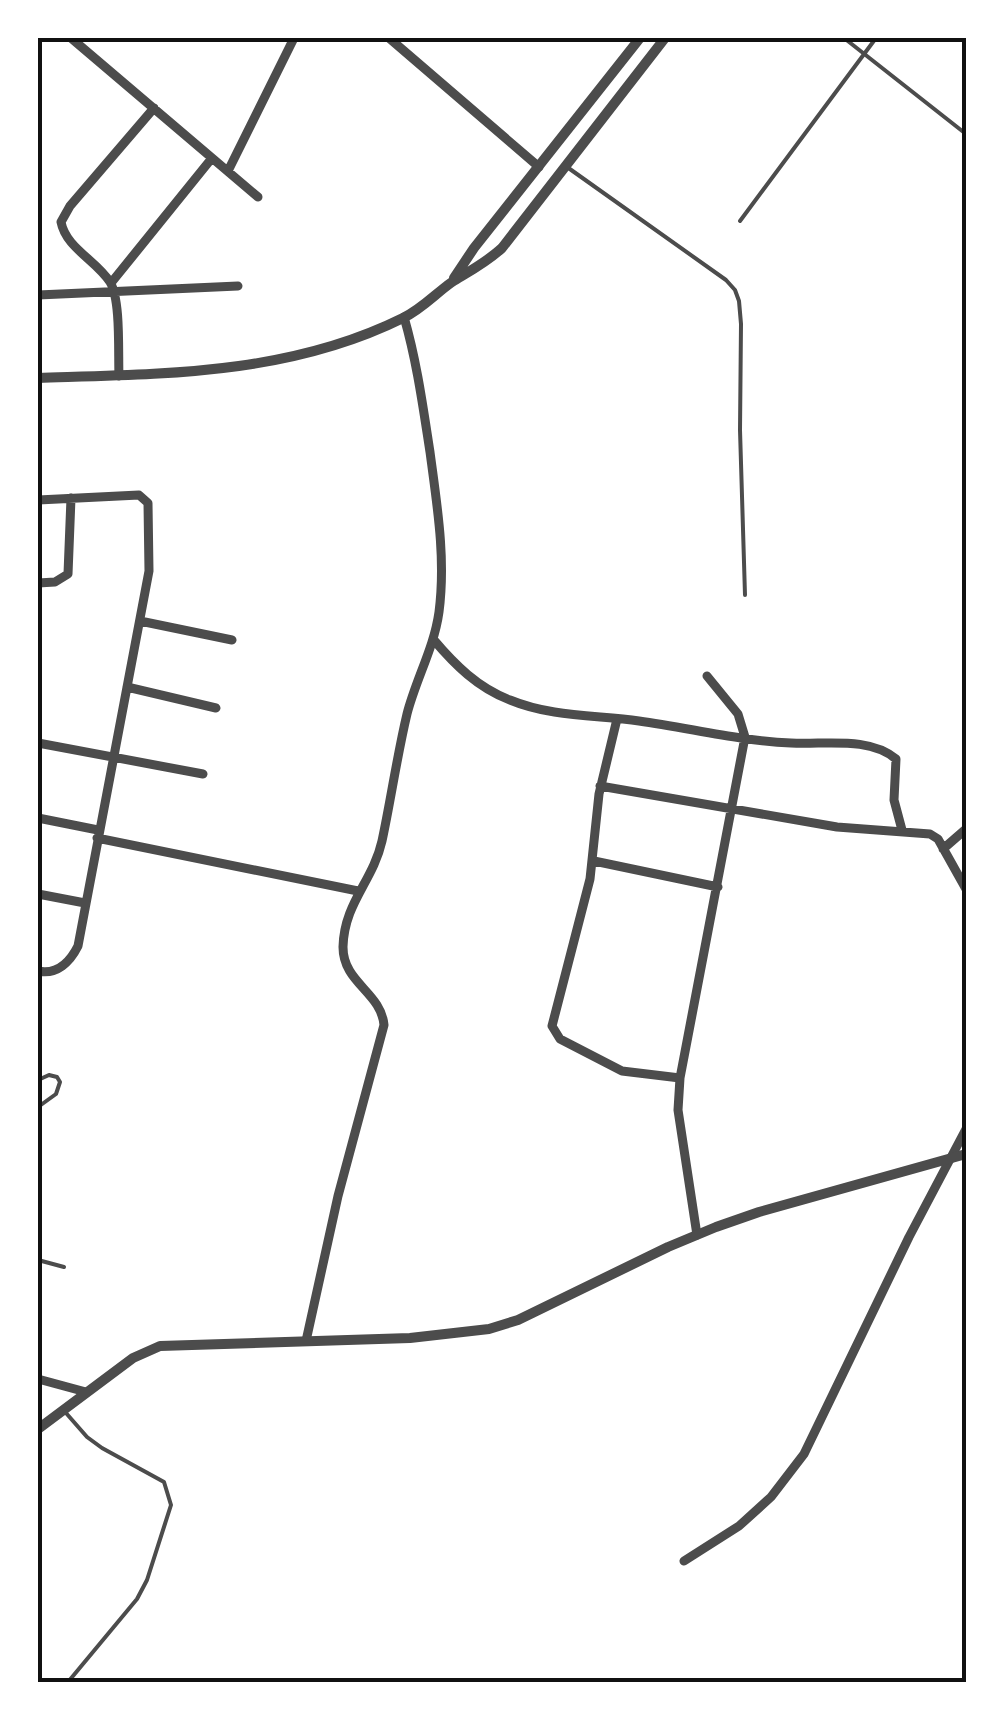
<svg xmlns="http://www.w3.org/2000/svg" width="1004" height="1720" viewBox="0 0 1004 1720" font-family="'IBM Plex Serif',serif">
	<rect width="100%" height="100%" fill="#fff"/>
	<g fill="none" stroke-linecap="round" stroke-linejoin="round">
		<path stroke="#4c4c4c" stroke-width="4" d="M 844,38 L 966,134
			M 567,167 L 726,280 L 735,290 L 739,301 L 741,324 L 740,430 L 745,595
			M 740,221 L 876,38
			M 38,1080 L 49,1075 L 57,1077 L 60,1082 L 56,1094 L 38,1107
			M 38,1260 L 64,1267
			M 66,1413 L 87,1437 L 102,1448 L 164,1482 L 171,1505 L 147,1580 L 137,1599 L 68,1682"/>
		<path stroke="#4c4c4c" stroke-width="9" d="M 71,38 L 258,197
			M 389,38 L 539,167
			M 228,171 L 294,38
			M 111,283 L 212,158
			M 38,295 L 238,286
			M 119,376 C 118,353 121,300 110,282 C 96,260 66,248 61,222 L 70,206 L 154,108
			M 38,500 L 139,495 L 148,503 L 149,571 L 78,946 C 70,962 57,975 38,971
			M 38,583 L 55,582 L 68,574 L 71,498
			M 140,621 L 232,640
			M 433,639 C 455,665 478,688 510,700 C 551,717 596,715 639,721 C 690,728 741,741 791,743 C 824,745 869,736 896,759 L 894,800 L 902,830
			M 127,687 L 216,708
			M 617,719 L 599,794 L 590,879 L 552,1026 L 560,1039 L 622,1071 L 680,1078
			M 38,743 L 203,774
			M 600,786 L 837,827 L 930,834 L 938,839 L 966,889
			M 38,818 L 98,830
			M 97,838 L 358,891
			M 943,849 L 966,829
			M 594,861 L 718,887
			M 38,894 L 85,903
			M 697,1235 L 678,1110 L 680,1078 L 745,737 L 738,714 L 707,676
			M 306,1341 L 338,1196 L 384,1025 C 381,992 343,983 343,947 C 344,903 373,881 382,841 C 391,799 397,756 407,714 C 416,679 434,648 439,612 C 446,558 437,505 430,452 C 423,407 417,362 404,317
			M 38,1379 L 86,1392
			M 684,1561 L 739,1526 L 771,1497 L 804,1454 L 909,1237 L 966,1129"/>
		<path stroke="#4c4c4c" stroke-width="10" d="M 454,278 L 474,248 L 640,38
			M 38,378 C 163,374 288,375 403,318 C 422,309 435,294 452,282 C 470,271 487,262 502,248 L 665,38
			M 38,1429 L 133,1358 L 160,1346 L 410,1338 L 489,1329 L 518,1320 L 668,1247 L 716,1227 L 759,1212 L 966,1154"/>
	</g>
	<rect width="1004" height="1720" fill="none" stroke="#ffffff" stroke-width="80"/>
	<rect x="40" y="40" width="924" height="1640" fill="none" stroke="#111" stroke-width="4"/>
</svg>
